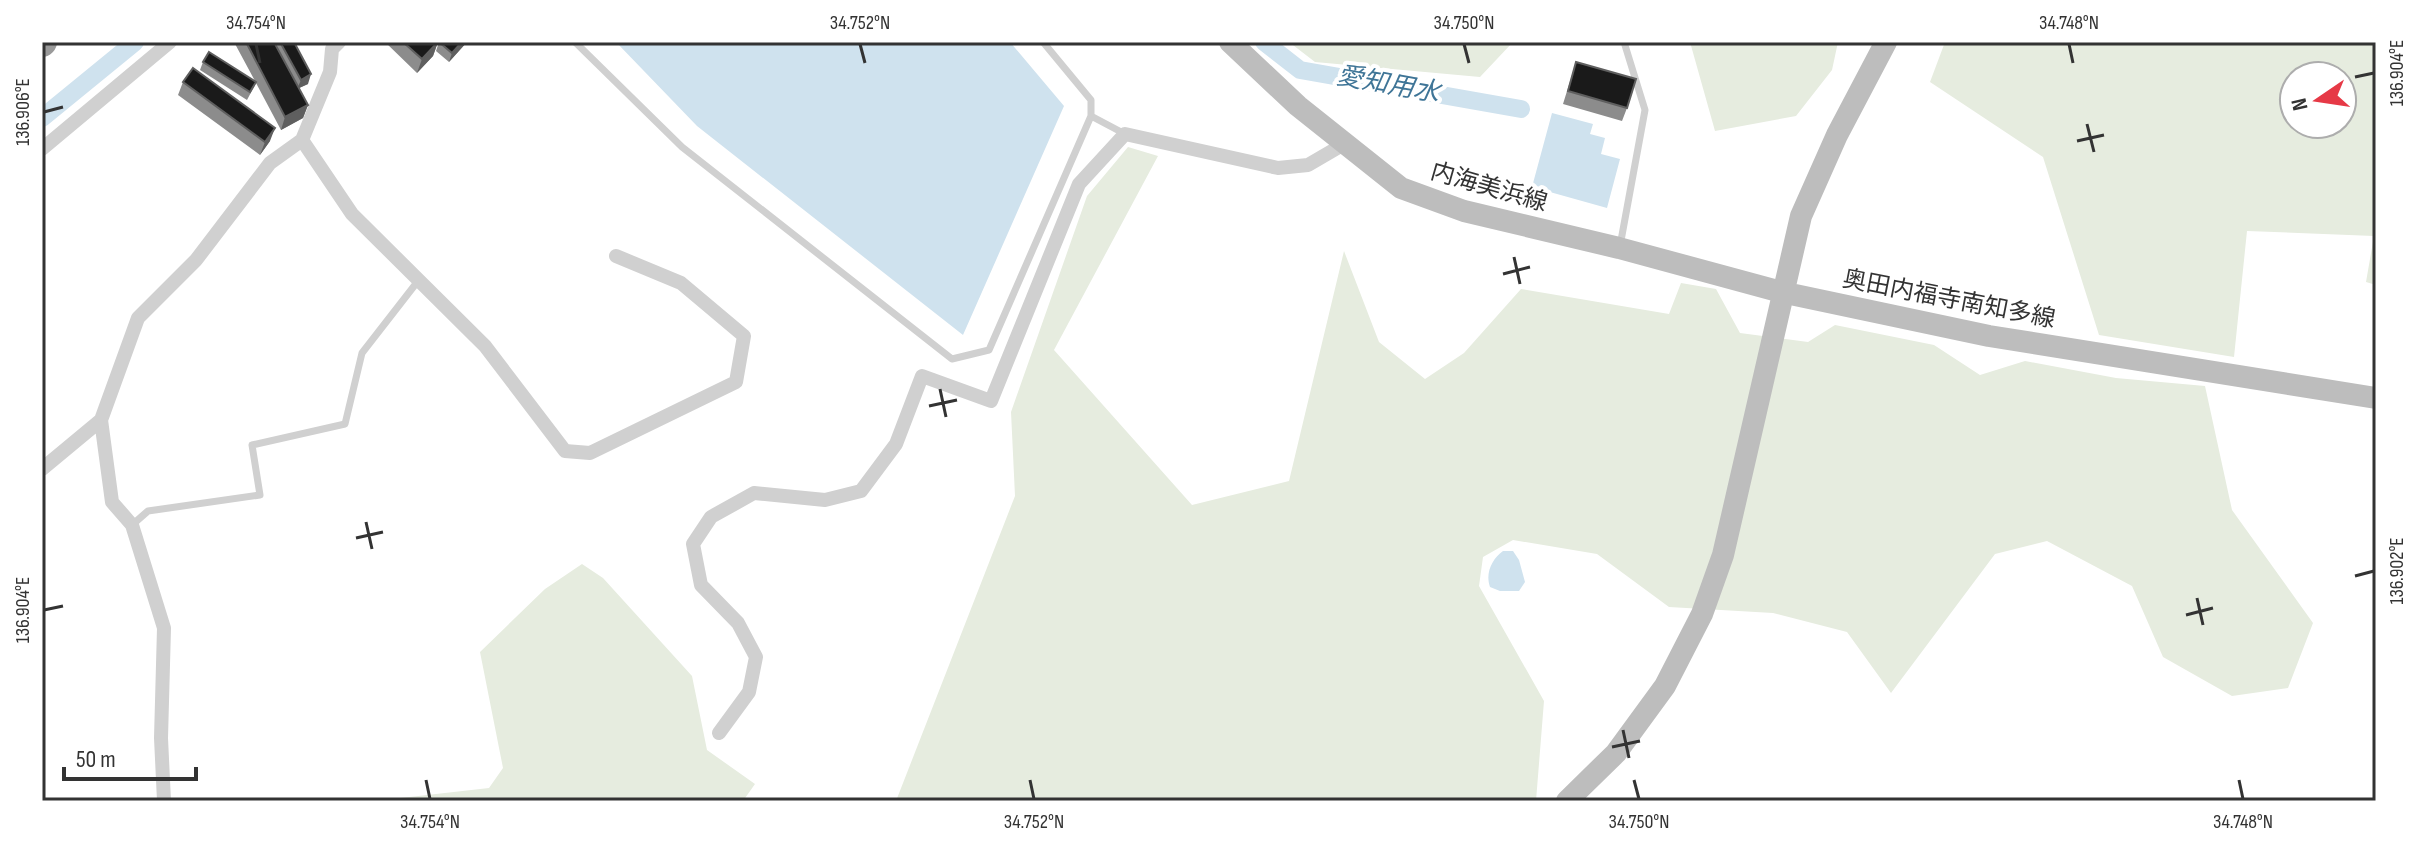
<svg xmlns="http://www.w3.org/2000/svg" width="2418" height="843" viewBox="0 0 2418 843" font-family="'Sofia Sans Condensed','Noto Sans JP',sans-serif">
	<rect width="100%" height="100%" fill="#fff"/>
	<path fill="#e6ecdf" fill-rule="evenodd" d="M 1289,42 L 1513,42 L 1480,77 L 1315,62 Z
		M 1690,42 L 1838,42 L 1832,70 L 1796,116 L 1715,131 Z
		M 1945,42 L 2376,42 L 2376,285 L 2366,282 L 2374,236 L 2247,231 L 2234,357 L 2099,335 L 2043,157 L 1930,82 ZM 2294,76 L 2342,76 L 2342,124 L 2294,124 Z
		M 1128,147 L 1158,156 L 1054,350 L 1192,505 L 1289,481 L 1344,251 L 1379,342 L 1425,379 L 1464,353 L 1521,289 L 1669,314 L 1681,283 L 1716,289 L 1740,333 L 1808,342 L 1835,325 L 1934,345 L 1980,375 L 2025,361 L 2116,378 L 2205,386 L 2232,510 L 2313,623 L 2288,688 L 2232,696 L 2163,657 L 2132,586 L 2047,541 L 1995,554 L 1891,693 L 1847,632 L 1773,613 L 1669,607 L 1597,554 L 1513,540 L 1483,557 L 1479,586 L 1544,701 L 1536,801 L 896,801 L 1015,496 L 1011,412 L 1087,196 Z
		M 582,564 L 603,578 L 692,676 L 707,750 L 755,784 L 743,801 L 374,801 L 489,788 L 503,768 L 480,652 L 545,589 Z"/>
	<path fill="#cfe2ee" d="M 616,42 L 1010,42 L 1064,106 L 963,335 L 697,126 Z
		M 1552,113 L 1593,124 L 1590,134 L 1605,138 L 1601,154 L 1620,159 L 1607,208 L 1532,187 Z
		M 1503,551 L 1513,551 L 1519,560 L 1525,582 L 1519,591 L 1500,591 L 1490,587 C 1485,573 1492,559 1503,551 Z"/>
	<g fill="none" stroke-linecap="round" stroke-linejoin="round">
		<path stroke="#cfe2ee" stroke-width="18" d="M 1264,42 L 1300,70 L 1521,109
			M 42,118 L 135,42"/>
		<path stroke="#d0d0d0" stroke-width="7" d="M 575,42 L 682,147 L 952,359 L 989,350 L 1091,116 L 1091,100 L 1043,42
			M 1091,116 L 1125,134
			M 1620,246 L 1645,110 L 1624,42
			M 132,525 L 148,511 L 260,495 L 252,445 L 345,424 L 362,353 L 418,281"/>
		<path stroke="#d0d0d0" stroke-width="14" d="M 302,140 L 352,214 L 485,346 L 565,451 L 590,453 L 736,382 L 744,336 L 681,283 L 616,256
			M 42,149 L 170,42
			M 42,469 L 101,420
			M 719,733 L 749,692 L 756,657 L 738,623 L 701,585 L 693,544 L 711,517 L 754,493 L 825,500 L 861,491 L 896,444 L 922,376 L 991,401 L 1079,184 L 1125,134 L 1278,168 L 1308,165 L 1344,144
			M 164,801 L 161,738 L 164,628 L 132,525 L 112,502 L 101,420 L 138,318 L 196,260 L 270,163 L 302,140 L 330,72 L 332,49 L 339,42"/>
		<path stroke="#bdbdbd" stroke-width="22" d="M 1230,42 L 1298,106 L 1401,188 L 1464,211 L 1619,248 L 1781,292 L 1989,336 L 2376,398
			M 1567,801 L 1616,753 L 1665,686 L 1702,614 L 1723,555 L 1801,216 L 1837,135 L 1886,42"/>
		<path stroke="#9a9a9a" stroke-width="28" d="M 42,43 L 43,42"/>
	</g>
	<path fill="#8c8c8c" d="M 234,42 L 294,42 L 308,84 L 299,88 L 308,105 L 303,118 L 281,130 L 256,83 L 247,100 L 200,70 L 203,62 L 255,81 Z
		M 385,42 L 438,42 L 433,56 L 417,73 Z
		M 439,42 L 467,42 L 449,62 L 436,51 Z
		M 1576,62 L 1627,108 L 1622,121 L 1563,104 Z
		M 183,82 L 270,141 L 260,155 L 178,95 Z"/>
	<path fill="#5f5f5f" d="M 438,42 L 433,56 L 417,73 L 422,59 Z
		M 462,42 L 467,42 L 449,62 L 452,53 Z
		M 311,74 L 308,84 L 297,89 L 301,80 Z
		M 308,105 L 303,118 L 281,130 L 285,117 Z
		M 275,128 L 270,141 L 260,155 L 265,142 Z"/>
	<path fill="#1a1a1a" stroke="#5f5f5f" stroke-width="2" d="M 246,42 L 274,42 L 308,105 L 285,117 Z
		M 280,42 L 294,42 L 311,74 L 301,80 Z
		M 403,42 L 438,42 L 422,59 Z
		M 439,42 L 462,42 L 452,53 Z
		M 209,52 L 256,82 L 250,92 L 203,62 Z
		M 1576,62 L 1636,79 L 1627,108 L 1568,91 Z
		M 193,68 L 275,128 L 265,142 L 183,82 Z"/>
	<path fill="none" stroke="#333" stroke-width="3" d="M 256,44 L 260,63M 860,44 L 865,63M 1464,44 L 1469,63M 2069,44 L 2073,63M 2355,77 L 2374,73M 44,112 L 63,107M 2087,124 L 2094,152M 2077,141 L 2104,135M 1514,257 L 1520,284M 1503,274 L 1530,267M 940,389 L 946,417M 929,406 L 957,400M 366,522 L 372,549M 356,538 L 383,532M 2355,576 L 2374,571M 2197,598 L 2203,625M 44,610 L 63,606M 2186,615 L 2213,608M 1623,730 L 1629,758M 1612,747 L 1640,741M 426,780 L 430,799M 1030,780 L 1034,799M 1634,780 L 1639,799M 2239,780 L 2243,799"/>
	<g text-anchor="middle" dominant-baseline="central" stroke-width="8" stroke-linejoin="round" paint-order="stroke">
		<g font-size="24" fill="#333" stroke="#fff">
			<text transform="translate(1489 187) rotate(16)">内海美浜線</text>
			<text transform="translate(1949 299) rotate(11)">奥田内福寺南知多線</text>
		</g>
		<g font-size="26" font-style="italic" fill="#3f7597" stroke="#fff">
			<text transform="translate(1388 85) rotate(10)">愛知用水</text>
		</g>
	</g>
	<rect width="2418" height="843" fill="none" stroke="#ffffff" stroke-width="88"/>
	<g transform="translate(2318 100) rotate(257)"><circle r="38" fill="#ffffff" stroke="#adadad" stroke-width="2"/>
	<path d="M0-6L14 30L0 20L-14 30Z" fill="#e63946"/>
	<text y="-12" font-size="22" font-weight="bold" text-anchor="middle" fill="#333333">N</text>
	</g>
	<path d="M64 767v12h132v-12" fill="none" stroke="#333333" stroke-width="4"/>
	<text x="76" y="767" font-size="24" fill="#333333" stroke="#ffffff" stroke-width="6" paint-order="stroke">50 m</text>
	<rect x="44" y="44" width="2330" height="755" fill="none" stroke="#333" stroke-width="3"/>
	<g font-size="20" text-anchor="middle" fill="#333">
		<text x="256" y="29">34.754°N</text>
		<text x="860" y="29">34.752°N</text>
		<text x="1464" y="29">34.750°N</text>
		<text x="2069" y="29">34.748°N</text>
		<text transform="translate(2396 73) rotate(-90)" y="7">136.904°E</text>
		<text transform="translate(22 112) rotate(-90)" y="7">136.906°E</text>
		<text transform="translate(2396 571) rotate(-90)" y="7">136.902°E</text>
		<text transform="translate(22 610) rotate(-90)" y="7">136.904°E</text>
		<text x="430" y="828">34.754°N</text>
		<text x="1034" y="828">34.752°N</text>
		<text x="1639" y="828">34.750°N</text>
		<text x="2243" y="828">34.748°N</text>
	</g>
</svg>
